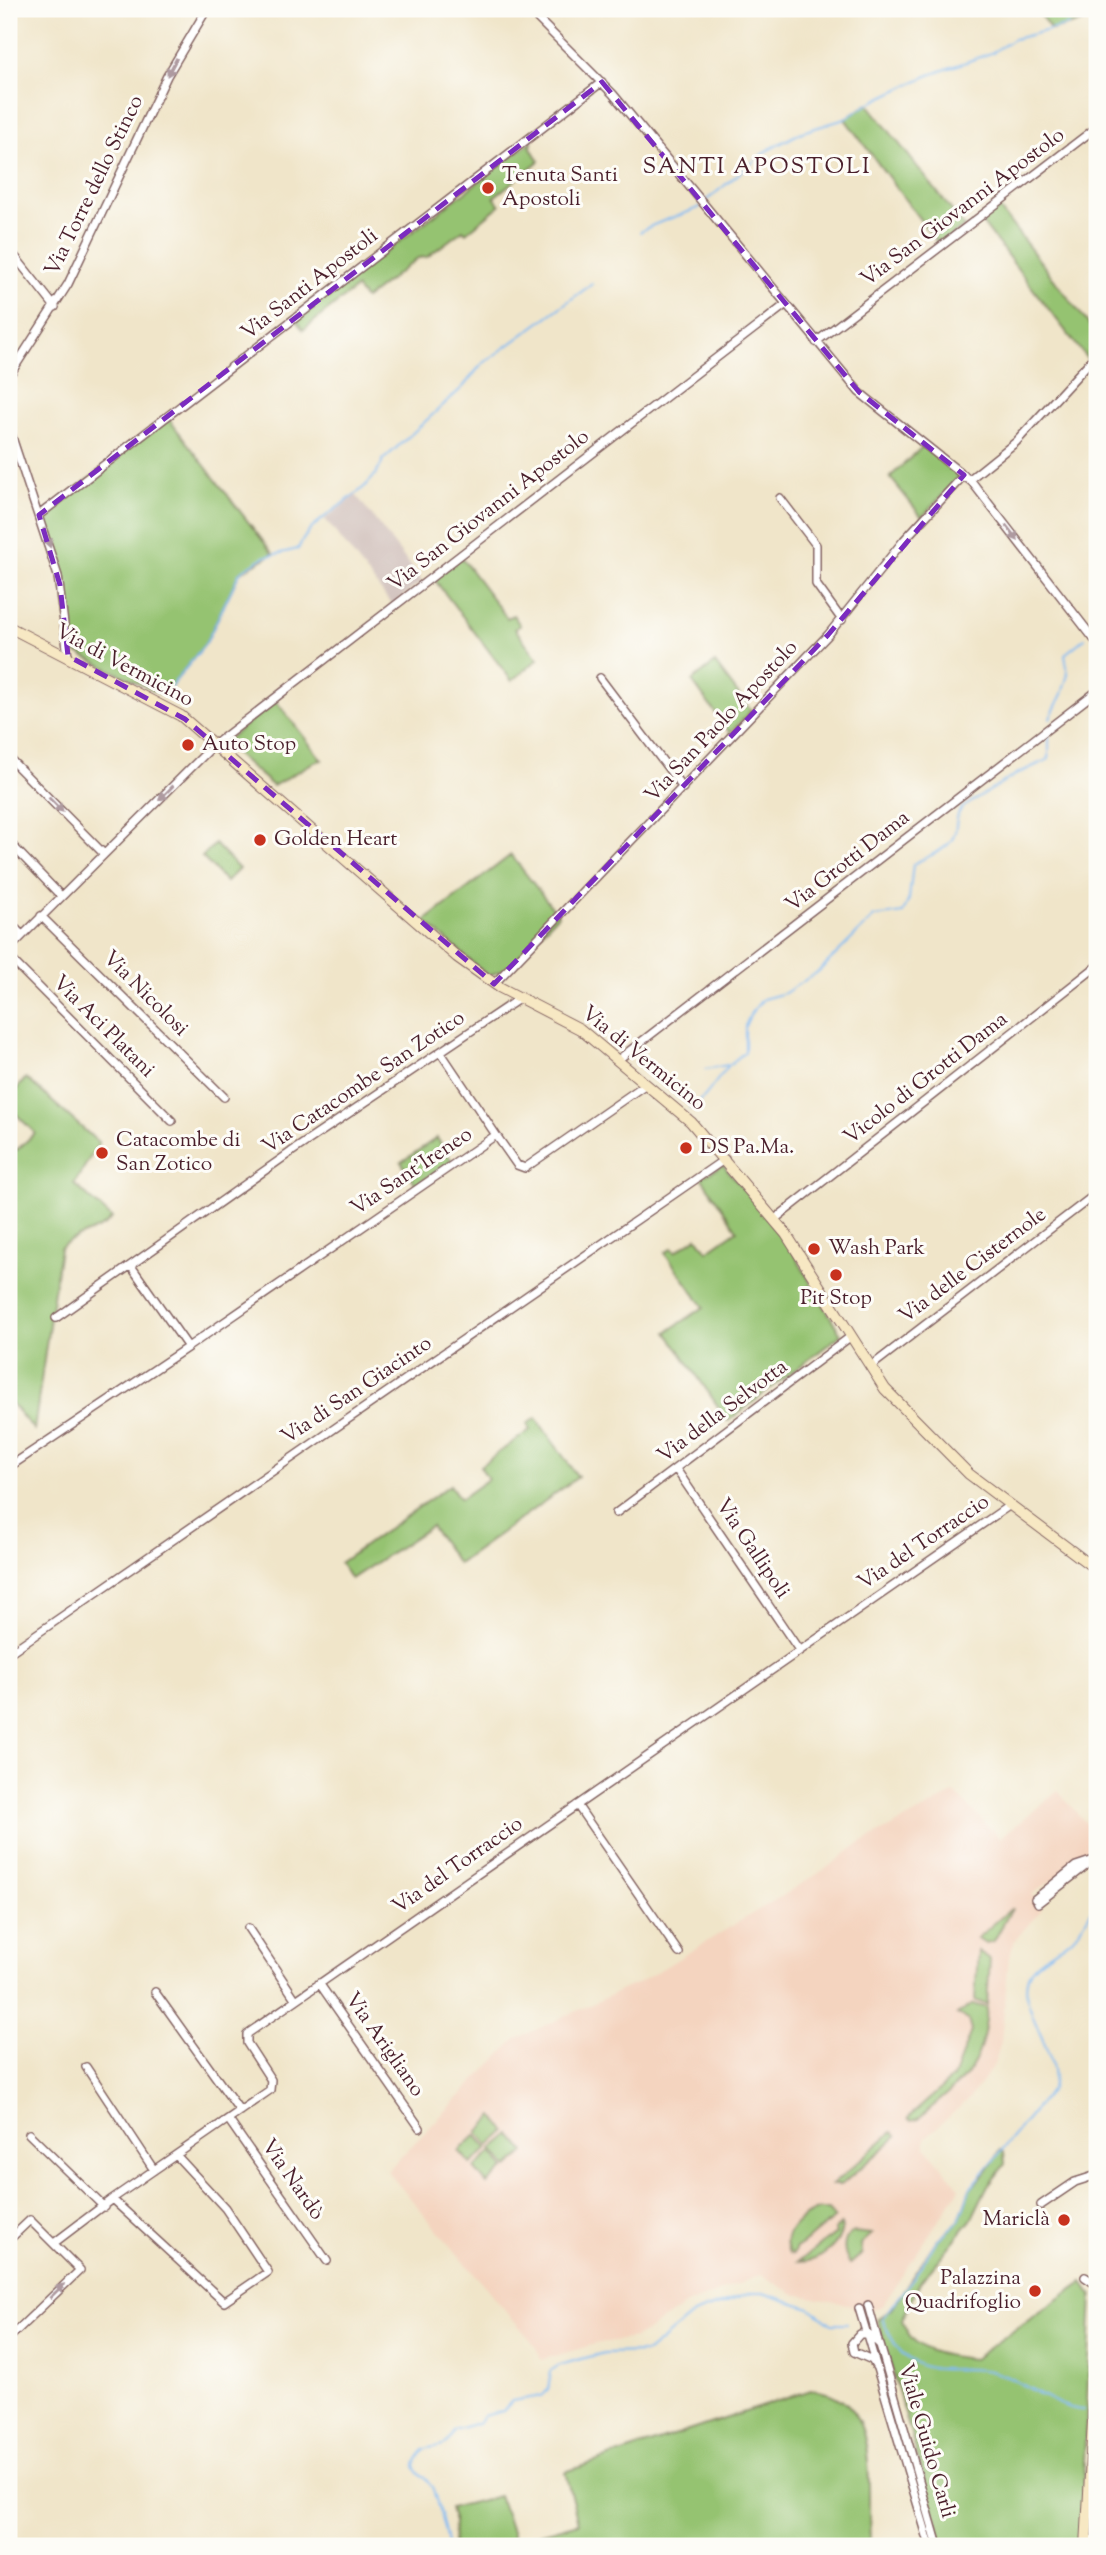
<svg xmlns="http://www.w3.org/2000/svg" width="1106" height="2555" viewBox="0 0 1106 2555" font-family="'Sorts Mill Goudy',serif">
	<rect width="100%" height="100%" fill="#fdfcf7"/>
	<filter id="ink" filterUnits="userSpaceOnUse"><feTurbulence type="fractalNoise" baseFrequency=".0143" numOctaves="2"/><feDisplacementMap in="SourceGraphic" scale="14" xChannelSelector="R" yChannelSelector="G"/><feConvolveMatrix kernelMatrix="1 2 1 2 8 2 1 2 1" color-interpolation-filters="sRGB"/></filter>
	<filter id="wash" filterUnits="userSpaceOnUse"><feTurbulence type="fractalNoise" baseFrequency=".00686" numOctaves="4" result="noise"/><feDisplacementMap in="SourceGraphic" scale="28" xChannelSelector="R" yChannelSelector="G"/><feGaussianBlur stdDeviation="1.57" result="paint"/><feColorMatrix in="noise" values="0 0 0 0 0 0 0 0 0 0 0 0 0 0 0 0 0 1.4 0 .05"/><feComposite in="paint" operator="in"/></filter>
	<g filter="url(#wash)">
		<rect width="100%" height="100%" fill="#f0e5c9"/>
		<path fill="#f4d4bf" d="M 1058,1791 L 1097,1836 L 1097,1850 L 1032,1894 L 1042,1909 L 1015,1940 L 1009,1956 L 1001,2042 L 994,2065 L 970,2098 L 925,2138 L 925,2146 L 960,2188 L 882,2306 L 855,2314 L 852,2305 L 794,2294 L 761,2275 L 686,2305 L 636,2338 L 599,2343 L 541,2360 L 535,2345 L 387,2171 L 516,2039 L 642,1981 L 824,1870 L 859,1844 L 955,1793 L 1000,1838 Z"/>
		<path fill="#d0c0bb" d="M 356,495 L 422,581 L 392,605 L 325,519 Z"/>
		<path fill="#95c371" stroke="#70714e" stroke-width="2" d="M 1036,9 L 1097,9 L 1097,18 L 1051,30 Z
			M 868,104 L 964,226 L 939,245 L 845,119 Z
			M 532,141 L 531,148 L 539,161 L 494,197 L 500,205 L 466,233 L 463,230 L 427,257 L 418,258 L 365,299 L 356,288 L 303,330 L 296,320 Z
			M 998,207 L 1097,335 L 1097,350 L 1088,360 L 980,220 Z
			M 168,418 L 273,554 L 240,572 L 206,643 L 169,689 L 168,698 L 71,650 C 70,603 60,559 41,516 Z
			M 923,446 L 958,473 L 957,480 L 922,517 L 890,477 Z
			M 461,557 L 507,618 L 513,615 L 520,625 L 515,629 L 538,659 L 512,681 L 434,579 Z
			M 715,663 L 751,711 L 730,733 L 692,681 Z
			M 276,701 L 322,760 L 314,762 L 273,786 L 223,743 Z
			M 215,844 L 239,869 L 226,882 L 202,857 Z
			M 511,855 L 558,915 L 508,968 L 488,976 L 425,921 Z
			M 26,1078 L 99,1143 L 74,1184 L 112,1218 C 99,1234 75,1233 60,1248 L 34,1430 L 9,1401 L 9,1142 L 17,1150 L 35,1133 L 9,1107 L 9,1098 Z
			M 437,1138 L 452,1161 L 416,1185 L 401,1162 Z
			M 723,1165 L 782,1233 L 841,1335 L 728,1421 L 667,1332 L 704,1307 L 665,1253 L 672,1248 L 675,1252 L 697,1237 L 707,1251 L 737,1230 L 701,1177 Z
			M 536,1418 L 578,1477 L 458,1564 L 431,1526 L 351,1579 L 340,1563 L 450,1485 L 460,1499 L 488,1479 L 480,1466 L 530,1430 L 527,1424 Z
			M 1012,1908 L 994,1941 L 986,1943 L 977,1938 Z
			M 978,1951 L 990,1959 L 987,2005 L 975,2000 Z
			M 973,2004 L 987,2008 C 983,2071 963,2080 918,2119 L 911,2121 L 908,2118 L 953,2078 L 971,2031 L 968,2020 L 957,2015 Z
			M 494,2116 L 506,2131 L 489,2146 L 478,2132 Z
			M 892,2132 L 896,2136 L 892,2141 L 841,2185 L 832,2185 Z
			M 510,2134 L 525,2152 L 508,2167 L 492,2149 Z
			M 476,2135 L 488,2149 L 471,2164 L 459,2151 Z
			M 1000,2150 L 1004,2153 L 1005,2164 L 986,2189 L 971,2220 L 920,2282 L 902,2320 C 912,2353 943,2356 973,2359 L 1083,2282 L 1092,2295 L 1080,2546 L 944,2546 L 877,2319 L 891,2309 L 937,2240 L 959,2221 L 970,2189 L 986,2173 Z
			M 492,2152 L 505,2168 L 487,2184 L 474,2168 Z
			M 817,2210 L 828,2210 L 835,2218 L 796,2248 L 793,2254 L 789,2253 C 779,2233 800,2217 817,2210 Z
			M 842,2224 C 842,2245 819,2263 798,2262 L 836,2233 L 834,2230 Z
			M 853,2232 L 872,2234 L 861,2244 L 862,2254 L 850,2264 C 843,2254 841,2239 853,2232 Z
			M 811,2390 C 888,2396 863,2495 871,2546 L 453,2546 L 454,2523 L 450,2508 L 499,2496 L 514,2541 L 578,2523 L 565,2472 Z"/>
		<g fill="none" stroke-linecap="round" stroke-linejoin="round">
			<path stroke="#82bbf3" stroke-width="2" d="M 706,201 L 766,151 L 802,132 L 845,119 L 868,104 L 927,76 L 991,53 L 1014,39 L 1069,25
				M 640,232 C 659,220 679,217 700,207
				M 1092,629 L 1097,620
				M 168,698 L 169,689 L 206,643 L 240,572 L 264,557 L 298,549 C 314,510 370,499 383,460 L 463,387 L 481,365 L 592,284
				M 1050,718 L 1062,694 L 1068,674 L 1065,654 L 1085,638
				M 705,1069 L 728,1065
				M 689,1109 L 705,1096 L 729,1065 L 745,1052 L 745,1026 L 751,1013 L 763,999 L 785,993 L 819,971 L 874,917 L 903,913 L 909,899 L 913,864 C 925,857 950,850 954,835 C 958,825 954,817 962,808 L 1015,775 L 1049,759 L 1049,735
				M 1083,2410 C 1056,2409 1022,2380 994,2372 C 966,2364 933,2377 909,2359 C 895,2349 889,2333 882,2318 L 914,2277 L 937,2240 L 959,2221 L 970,2189 L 1051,2090 C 1067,2059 1008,2001 1032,1969 C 1041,1957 1060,1949 1071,1939 C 1082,1929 1088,1915 1097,1903
				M 447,2546 C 447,2537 436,2497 432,2488 C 423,2470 403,2472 425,2449 C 443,2444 446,2450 454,2430 L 478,2423 L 483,2416 L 503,2411 L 512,2401 L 542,2396 L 548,2390 L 551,2371 L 559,2365 L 604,2353 L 647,2352 L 693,2314 L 751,2293 L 763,2293 L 810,2308 L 832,2324 L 847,2324"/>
		</g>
	</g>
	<g filter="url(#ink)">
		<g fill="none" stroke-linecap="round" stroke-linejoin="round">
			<defs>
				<path id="minor" d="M 528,9 L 613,94 L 859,392 L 972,482 L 1097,643
					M 9,249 L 55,307
					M 816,342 L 1097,127
					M 9,376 L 68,284 L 167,76 L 207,9
					M 9,428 L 58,576 L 68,656
					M 970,479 L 1016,442 L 1097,354
					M 780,498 L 816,545 L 816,584 L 842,620
					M 39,515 L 602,82
					M 600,678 L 683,788
					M 9,758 L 103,853
					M 9,842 L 61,896
					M 41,916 L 224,1097
					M 9,922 L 21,934
					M 9,949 L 214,745 L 785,305
					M 9,957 L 172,1121
					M 494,984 L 828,635 L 904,540 L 964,475
					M 441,1053 L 496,1135
					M 619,1059 L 1097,691
					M 775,1219 L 1097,966
					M 56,1318 L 291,1152 L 520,998
					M 188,1347 L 496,1135 L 517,1165 L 525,1168 L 646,1084
					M 870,1367 L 1097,1193
					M 9,1467 L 188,1347 L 131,1266
					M 676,1469 L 799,1650
					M 616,1513 L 850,1337
					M 9,1653 L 725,1159
					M 577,1805 L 679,1953
					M 1035,1899 L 1076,1866 L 1097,1859
					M 1038,1903 L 1087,1865
					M 248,1928 L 296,2000
					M 319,1983 L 420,2128
					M 155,1992 L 240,2111
					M 86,2067 L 154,2170
					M 228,2119 L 327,2261
					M 29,2134 L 104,2207
					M 112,2199 L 224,2302 L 268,2272 L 225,2208 L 176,2155
					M 1041,2205 L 1075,2182 L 1097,2175
					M 9,2240 L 30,2220 L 80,2270 L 9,2338
					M 54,2243 L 112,2199 L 270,2090 L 271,2080 L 247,2043 L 247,2034 L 1010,1505
					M 1085,2277 L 1097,2285
					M 868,2305 L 878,2341
					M 859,2308 L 930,2546
					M 878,2370 L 872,2360 L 854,2352 L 852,2343 L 860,2334 L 869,2334 L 880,2345 L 938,2546
					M 1086,2539 L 1097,2540"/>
				<path id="secondary" d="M 9,627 L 181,716 L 457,957 L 499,987 L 580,1029 L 691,1122 L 786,1234 L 885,1389 L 969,1474 L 1097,1570
					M 1086,2546 L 1097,2350"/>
			</defs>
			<use href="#minor" stroke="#846462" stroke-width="10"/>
			<use href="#secondary" stroke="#846462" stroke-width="12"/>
			<use href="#minor" stroke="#fff" stroke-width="7"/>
			<use href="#secondary" stroke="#f7e8c3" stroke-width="10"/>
		</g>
		<defs><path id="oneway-solid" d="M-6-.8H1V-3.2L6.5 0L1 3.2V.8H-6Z" transform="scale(1.75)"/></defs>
		<g fill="#ae9aa0">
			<use href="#oneway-solid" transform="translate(172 67) rotate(118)"/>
			<use href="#oneway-solid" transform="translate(1012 533) rotate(52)"/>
			<use href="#oneway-solid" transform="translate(47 538) rotate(71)"/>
			<use href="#oneway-solid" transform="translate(166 793) rotate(135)"/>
			<use href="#oneway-solid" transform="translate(56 805) rotate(45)"/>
			<use href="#oneway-solid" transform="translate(57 2291) rotate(-44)"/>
		</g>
	</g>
	<path fill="none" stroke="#7b2cbf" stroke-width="5" stroke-dasharray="14 9" stroke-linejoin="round" d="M 602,82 L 859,392 L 964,475 L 828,635 L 494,984 L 185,719 L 68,656 L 60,585 L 39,515 Z"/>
	<g fill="#c8321e" stroke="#fdfcf7" stroke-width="2.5">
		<circle cx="488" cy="188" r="7"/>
		<circle cx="188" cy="745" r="7"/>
		<circle cx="260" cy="840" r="7"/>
		<circle cx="686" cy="1148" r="7"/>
		<circle cx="102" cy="1153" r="7"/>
		<circle cx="814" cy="1249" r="7"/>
		<circle cx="836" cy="1275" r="7"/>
		<circle cx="1064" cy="2220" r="7"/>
		<circle cx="1035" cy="2291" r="7"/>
	</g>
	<g text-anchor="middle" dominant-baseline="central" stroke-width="6" stroke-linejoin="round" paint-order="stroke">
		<g font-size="21" fill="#4a1f2b" stroke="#fdfcf7" text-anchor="start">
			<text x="502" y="176">Tenuta Santi<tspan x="502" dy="24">Apostoli</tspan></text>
			<text x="202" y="745">Auto Stop</text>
			<text x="274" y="840">Golden Heart</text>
			<text x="116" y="1141">Catacombe di<tspan x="116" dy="24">San Zotico</tspan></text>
			<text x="700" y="1148">DS Pa.Ma.</text>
			<text x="828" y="1249">Wash Park</text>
			<text x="836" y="1299" text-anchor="middle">Pit Stop</text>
			<text x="1050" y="2220" text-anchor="end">Mariclà</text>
			<text x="1021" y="2279" text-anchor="end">Palazzina<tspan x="1021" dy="24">Quadrifoglio</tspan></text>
		</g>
		<g font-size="21" fill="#4a1f2b" stroke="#fdfcf7">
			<text transform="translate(95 186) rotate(-64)">Via Torre dello Stinco</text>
			<text transform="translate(963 208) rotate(-37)">Via San Giovanni Apostolo</text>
			<text transform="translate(310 285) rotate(-38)">Via Santi Apostoli</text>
			<text transform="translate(489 511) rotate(-38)">Via San Giovanni Apostolo</text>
			<text transform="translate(124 666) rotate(28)">Via di Vermicino</text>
			<text transform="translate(722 722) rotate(-47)">Via San Paolo Apostolo</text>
			<text transform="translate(848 862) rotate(-38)">Via Grotti Dama</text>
			<text transform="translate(145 994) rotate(45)">Via Nicolosi</text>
			<text transform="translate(103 1027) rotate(45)">Via Aci Platani</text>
			<text transform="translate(643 1059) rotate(39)">Via di Vermicino</text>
			<text transform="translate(926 1079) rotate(-38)">Vicolo di Grotti Dama</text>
			<text transform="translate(364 1083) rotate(-34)">Via Catacombe San Zotico</text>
			<text transform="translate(412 1172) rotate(-34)">Via Sant'Ireneo</text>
			<text transform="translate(973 1266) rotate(-37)">Via delle Cisternole</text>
			<text transform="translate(357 1391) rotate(-34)">Via di San Giacinto</text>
			<text transform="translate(723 1412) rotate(-37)">Via della Selvotta</text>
			<text transform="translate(924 1543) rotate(-34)">Via del Torraccio</text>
			<text transform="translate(752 1549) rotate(56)">Via Gallipoli</text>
			<text transform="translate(458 1866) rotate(-35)">Via del Torraccio</text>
			<text transform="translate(384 2045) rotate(55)">Via Arigliano</text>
			<text transform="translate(292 2180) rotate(55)">Via Nardò</text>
			<text transform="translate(926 2441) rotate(74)">Viale Guido Carli</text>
		</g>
		<g font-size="23" letter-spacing="2" fill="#4a1f2b" stroke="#fdfcf7">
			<text x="757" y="167">SANTI APOSTOLI</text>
		</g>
	</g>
	<rect width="1106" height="2555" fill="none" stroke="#fdfcf7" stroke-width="35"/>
</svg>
